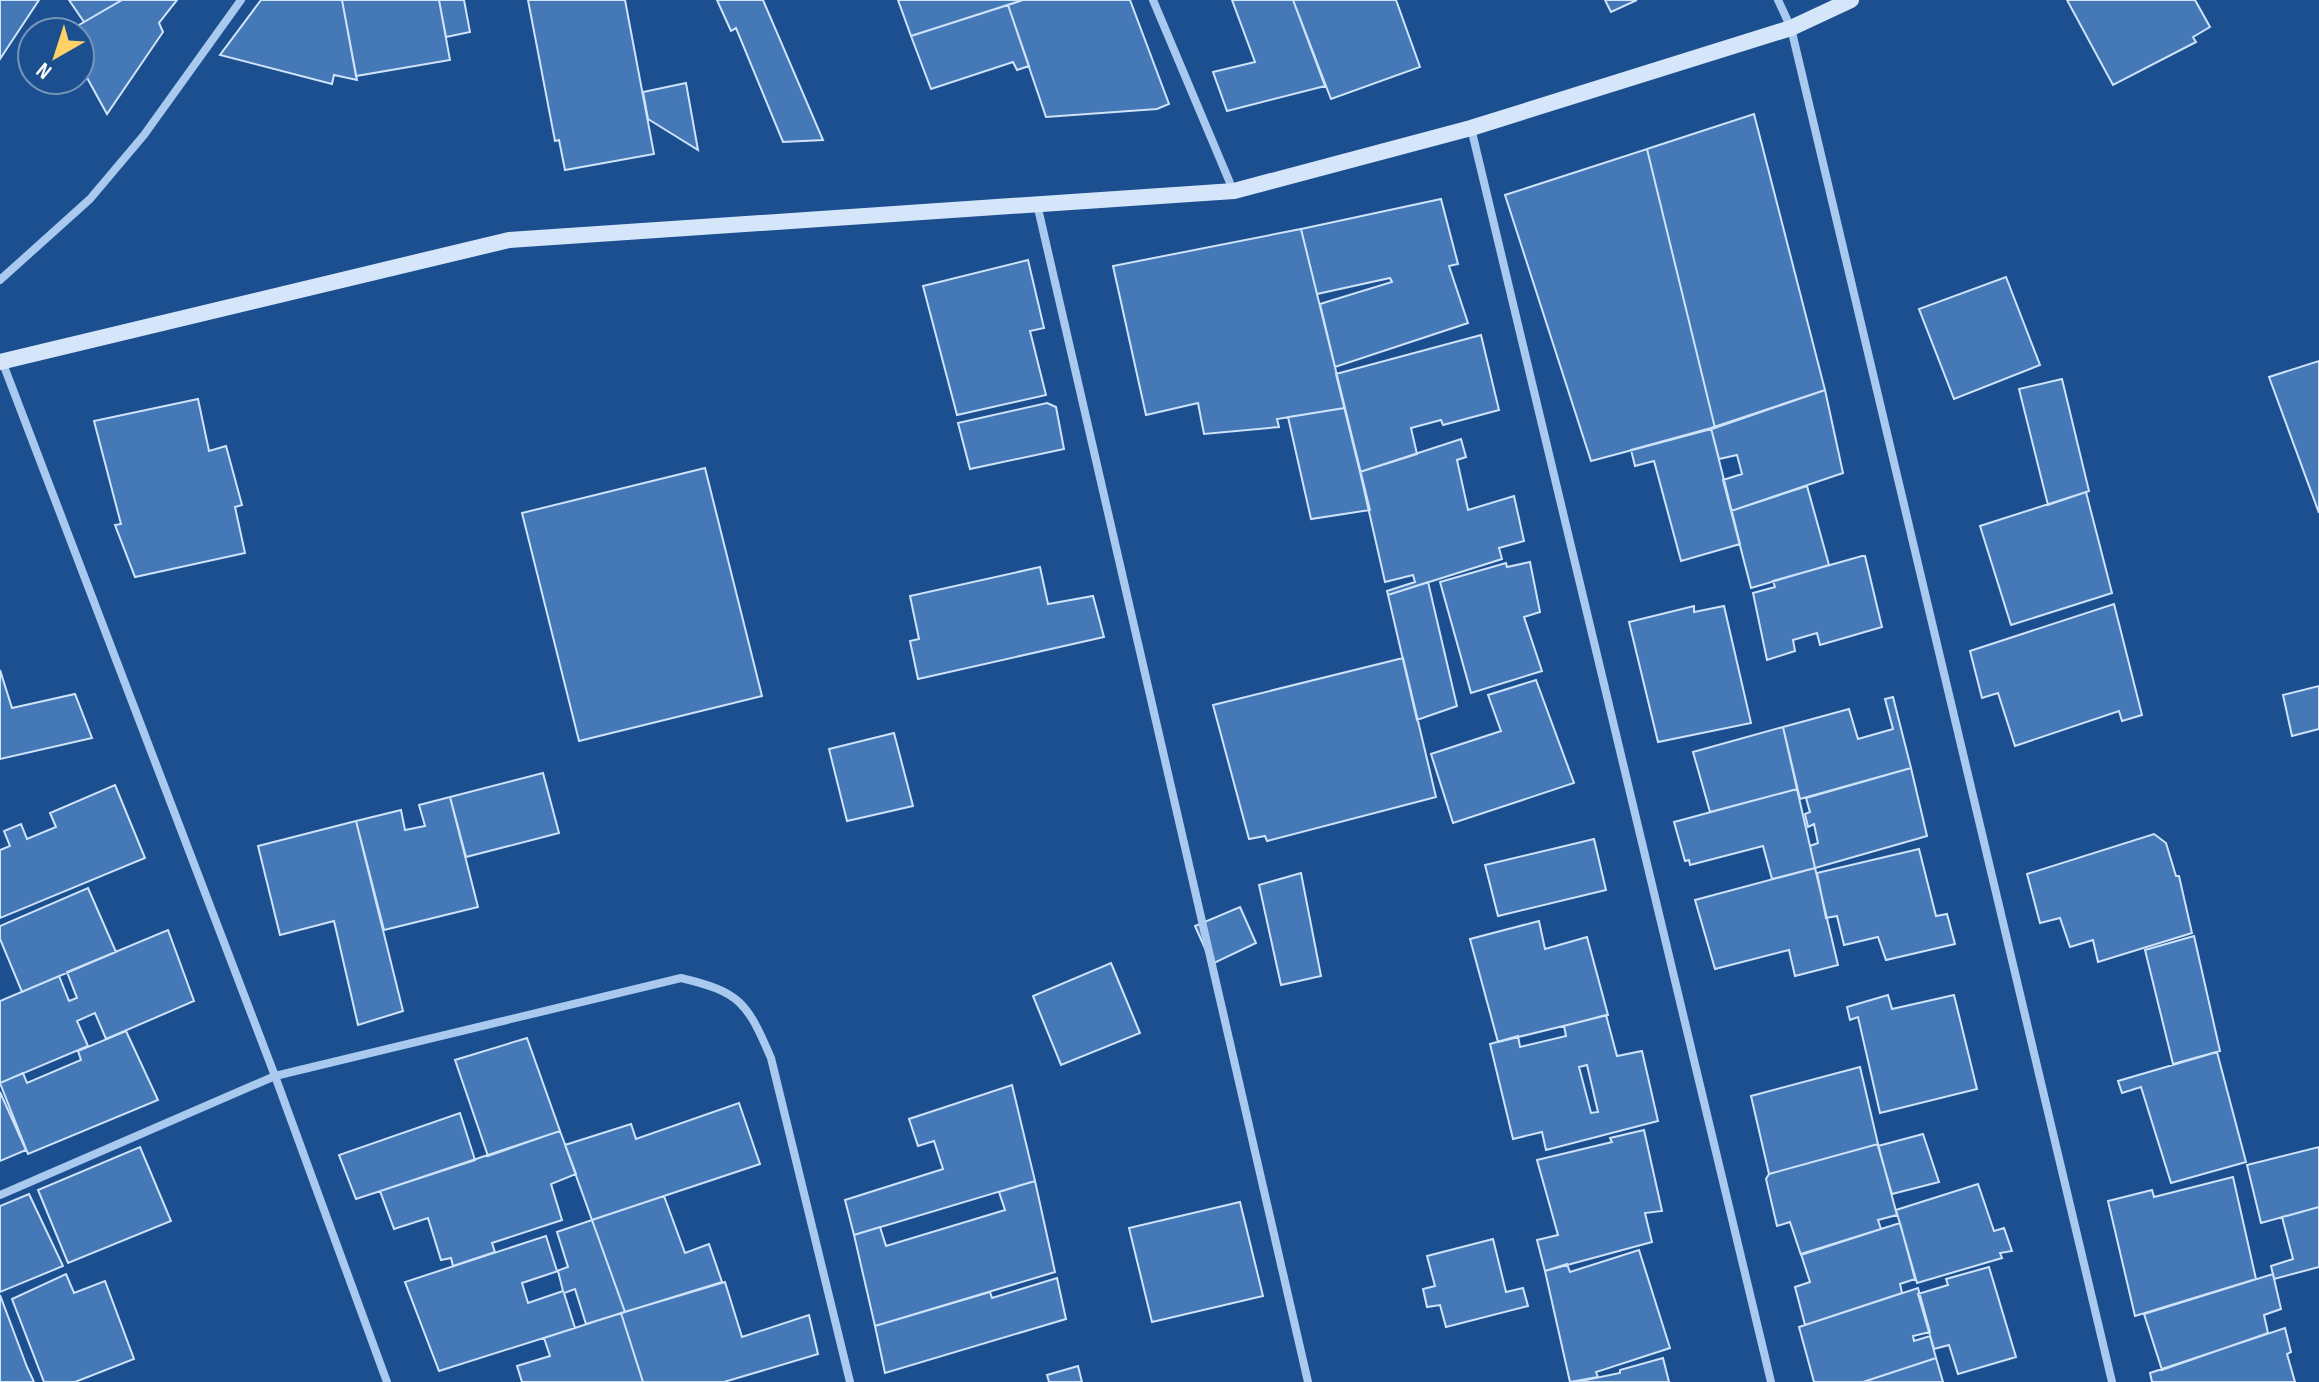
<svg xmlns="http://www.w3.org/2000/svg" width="2319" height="1382" viewBox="0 0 2319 1382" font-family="'Sofia Sans Condensed',sans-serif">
	<rect width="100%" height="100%" fill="#1b4f8f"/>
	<path fill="#4478b7" stroke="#cfe3fa" stroke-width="2" fill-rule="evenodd" d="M 0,0 L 39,0 L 0,59 Z
		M 69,0 L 122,0 L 84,22 Z
		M 122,0 L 177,0 L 159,23 L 163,32 L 107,114 L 80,65 L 80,32 L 67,32 Z
		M 261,0 L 342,0 L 357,80 L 334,75 L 332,84 L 220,55 Z
		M 342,0 L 439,0 L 450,60 L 356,76 Z
		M 439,0 L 464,0 L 470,32 L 446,37 Z
		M 528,0 L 625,0 L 654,154 L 565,170 L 559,140 L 555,141 Z
		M 717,0 L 763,0 L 823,140 L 783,142 L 736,28 L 731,31 Z
		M 898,0 L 1023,0 L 911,36 Z
		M 1023,0 L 1130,0 L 1169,104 L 1157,109 L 1046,117 L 1008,5 Z
		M 1232,0 L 1293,0 L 1325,86 L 1227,111 L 1213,72 L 1255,62 Z
		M 1293,0 L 1396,0 L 1420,67 L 1331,99 Z
		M 1605,0 L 1637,0 L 1611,12 Z
		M 2067,0 L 2195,0 L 2210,27 L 2193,37 L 2196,42 L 2113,85 Z
		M 1008,5 L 1029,66 L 1017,70 L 1013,62 L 931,89 L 911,36 Z
		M 686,83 L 698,150 L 648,119 L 643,92 Z
		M 1754,114 L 1825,390 L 1715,428 L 1647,149 Z
		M 1647,149 L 1715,428 L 1591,461 L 1505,195 Z
		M 1441,199 L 1458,264 L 1449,266 L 1468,323 L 1335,367 L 1320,304 L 1392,282 L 1390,278 L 1317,294 L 1301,229 Z
		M 1301,229 L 1345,408 L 1277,419 L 1279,427 L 1204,434 L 1198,403 L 1146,415 L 1113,266 Z
		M 1028,260 L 1044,328 L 1030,331 L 1046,395 L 957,415 L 923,286 Z
		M 2006,277 L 2040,365 L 1954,399 L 1919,309 Z
		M 1481,335 L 1499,410 L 1443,425 L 1441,420 L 1411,428 L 1417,454 L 1360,472 L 1336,374 Z
		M 2319,361 L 2319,513 L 2269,377 Z
		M 2062,379 L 2089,491 L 2048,505 L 2019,389 Z
		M 1825,390 L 1843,473 L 1731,511 L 1723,480 L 1742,474 L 1737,455 L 1719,459 L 1711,428 Z
		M 198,399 L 209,451 L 226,446 L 242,505 L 235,507 L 245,553 L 135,577 L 115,525 L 121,524 L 94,421 Z
		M 1047,403 L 1056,407 L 1064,449 L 970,469 L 958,423 Z
		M 1345,408 L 1370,510 L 1311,519 L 1288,417 Z
		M 1711,428 L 1740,544 L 1681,561 L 1654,461 L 1635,466 L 1631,450 Z
		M 1461,439 L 1466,457 L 1457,460 L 1468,510 L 1514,496 L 1524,541 L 1499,548 L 1502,559 L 1388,595 L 1387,591 L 1415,582 L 1413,575 L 1385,582 L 1360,472 Z
		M 705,468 L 762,696 L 579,741 L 522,513 Z
		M 1807,486 L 1829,565 L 1751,588 L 1731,511 Z
		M 2086,492 L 2112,593 L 2011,625 L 1980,526 Z
		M 1862,556 L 1865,556 L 1882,627 L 1820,645 L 1817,633 L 1793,640 L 1795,651 L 1767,660 L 1753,593 L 1775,587 L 1773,581 Z
		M 1530,562 L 1540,612 L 1524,617 L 1542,671 L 1471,693 L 1440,582 L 1506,563 L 1507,567 Z
		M 1040,567 L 1048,604 L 1093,596 L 1104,637 L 918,679 L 910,641 L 919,639 L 910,596 Z
		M 1428,582 L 1457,706 L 1417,720 L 1388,595 Z
		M 2114,604 L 2142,715 L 2122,721 L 2119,711 L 2015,746 L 1998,693 L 1982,698 L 1970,651 Z
		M 1694,606 L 1694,612 L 1724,606 L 1751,723 L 1658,742 L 1629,622 Z
		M 1403,658 L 1436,797 L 1267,841 L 1265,836 L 1249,839 L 1213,705 Z
		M 0,670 L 12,708 L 75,694 L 92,738 L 0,759 Z
		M 1536,680 L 1574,783 L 1453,823 L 1431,754 L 1501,731 L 1488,695 Z
		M 2319,686 L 2319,729 L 2292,736 L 2283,695 Z
		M 1893,697 L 1911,768 L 1800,799 L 1783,727 L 1849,709 L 1858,739 L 1893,729 L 1885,699 Z
		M 1783,727 L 1797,789 L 1710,812 L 1693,752 Z
		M 894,733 L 913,806 L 847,821 L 829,749 Z
		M 1911,768 L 1927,836 L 1815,868 L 1810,846 L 1818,843 L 1814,824 L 1808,827 L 1805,814 L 1810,812 L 1806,798 Z
		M 543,773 L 559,833 L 466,857 L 450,797 Z
		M 115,785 L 145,858 L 0,918 L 0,850 L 10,846 L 4,831 L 21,824 L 27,839 L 56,827 L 50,813 Z
		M 1797,789 L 1815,868 L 1772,879 L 1763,846 L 1690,865 L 1689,860 L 1685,861 L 1674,822 Z
		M 450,797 L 478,907 L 384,930 L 356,821 L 401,810 L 405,830 L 425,826 L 419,805 Z
		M 356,821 L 403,1011 L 358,1025 L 334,921 L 280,935 L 258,846 Z
		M 2154,834 L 2166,843 L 2176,876 L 2179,876 L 2192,933 L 2098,962 L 2093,940 L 2070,947 L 2060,918 L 2040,923 L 2027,874 Z
		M 1594,839 L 1606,890 L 1498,916 L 1485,865 Z
		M 1919,849 L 1936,916 L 1947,914 L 1955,944 L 1886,960 L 1878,937 L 1844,945 L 1837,916 L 1826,918 L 1817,873 Z
		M 1815,868 L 1838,965 L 1795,976 L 1789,950 L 1715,969 L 1695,900 Z
		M 1301,873 L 1321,976 L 1281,985 L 1259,885 Z
		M 88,888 L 116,952 L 22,992 L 0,939 L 0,926 Z
		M 1240,907 L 1256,943 L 1212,964 L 1195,926 Z
		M 1539,921 L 1545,949 L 1587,937 L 1608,1015 L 1498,1042 L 1470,939 Z
		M 168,930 L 194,1001 L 106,1039 L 95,1013 L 77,1021 L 88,1046 L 0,1083 L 0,1001 L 59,976 L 69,1001 L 77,998 L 67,972 Z
		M 2194,936 L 2220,1051 L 2173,1064 L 2145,950 Z
		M 1111,963 L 1140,1033 L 1061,1065 L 1033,996 Z
		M 1888,995 L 1892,1009 L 1954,995 L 1977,1089 L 1880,1113 L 1858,1017 L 1850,1020 L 1847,1007 Z
		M 1606,1015 L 1617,1056 L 1642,1051 L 1658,1121 L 1546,1150 L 1542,1132 L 1513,1139 L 1490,1044 L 1518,1036 L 1520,1047 L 1566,1036 L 1564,1026 ZM 1587,1065 L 1598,1112 L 1591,1113 L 1579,1067 Z
		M 126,1031 L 158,1100 L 28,1154 L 0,1083 L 23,1073 L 27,1083 L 81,1060 L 78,1051 Z
		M 527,1038 L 560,1131 L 488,1156 L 455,1060 Z
		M 2217,1052 L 2246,1162 L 2171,1183 L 2141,1087 L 2122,1093 L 2118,1081 Z
		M 1860,1067 L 1878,1144 L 1769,1174 L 1751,1096 Z
		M 1012,1085 L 1035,1181 L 854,1235 L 845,1200 L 943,1169 L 934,1141 L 918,1146 L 909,1119 Z
		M 0,1092 L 26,1150 L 0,1161 Z
		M 739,1103 L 760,1164 L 592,1220 L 565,1145 L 631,1124 L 636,1139 Z
		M 460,1113 L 475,1160 L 356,1199 L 339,1155 Z
		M 1644,1130 L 1662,1211 L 1645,1213 L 1652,1242 L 1545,1271 L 1537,1240 L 1558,1235 L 1537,1160 L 1612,1142 L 1610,1138 Z
		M 560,1131 L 576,1174 L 551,1184 L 562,1220 L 492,1243 L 495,1252 L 453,1266 L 451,1258 L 441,1260 L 428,1218 L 394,1229 L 380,1191 Z
		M 1923,1134 L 1939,1182 L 1892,1194 L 1878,1146 Z
		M 1878,1144 L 1897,1215 L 1878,1220 L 1881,1229 L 1801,1255 L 1790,1222 L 1777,1226 L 1766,1179 L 1769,1174 Z
		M 140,1147 L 171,1221 L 68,1263 L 38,1190 Z
		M 2319,1147 L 2319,1207 L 2261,1223 L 2247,1165 Z
		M 2233,1177 L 2256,1279 L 2135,1316 L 2108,1201 L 2152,1190 L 2154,1197 Z
		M 1035,1181 L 1055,1272 L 875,1326 L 854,1235 L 880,1227 L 886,1246 L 1005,1210 L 999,1192 Z
		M 1978,1184 L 1994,1231 L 2004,1228 L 2012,1251 L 2000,1253 L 2002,1258 L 1917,1283 L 1896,1210 Z
		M 29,1194 L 63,1266 L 0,1292 L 0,1206 Z
		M 664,1196 L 685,1253 L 709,1244 L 722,1282 L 625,1312 L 592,1220 Z
		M 1240,1202 L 1263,1296 L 1152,1322 L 1129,1228 Z
		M 2319,1207 L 2319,1267 L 2274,1279 L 2271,1266 L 2293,1259 L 2282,1217 Z
		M 592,1220 L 625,1312 L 586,1324 L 575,1289 L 564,1293 L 575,1328 L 439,1371 L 405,1282 L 546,1236 L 557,1271 L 568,1267 L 557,1232 ZM 558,1271 L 563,1291 L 528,1303 L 522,1283 Z
		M 1900,1223 L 1915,1279 L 1900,1284 L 1902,1293 L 1805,1325 L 1795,1287 L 1810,1282 L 1801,1254 Z
		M 1493,1239 L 1506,1292 L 1523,1288 L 1528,1306 L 1446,1327 L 1440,1305 L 1427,1307 L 1423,1289 L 1435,1286 L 1427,1256 Z
		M 1639,1250 L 1670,1348 L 1596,1372 L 1598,1377 L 1570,1382 L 1545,1271 L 1567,1264 L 1570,1272 Z
		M 1989,1267 L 2016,1357 L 1958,1374 L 1949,1345 L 1934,1349 L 1918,1294 L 1948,1285 L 1946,1279 Z
		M 66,1274 L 74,1293 L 105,1281 L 134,1359 L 75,1382 L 44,1382 L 12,1299 Z
		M 2273,1274 L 2281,1309 L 2264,1315 L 2268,1333 L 2162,1370 L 2144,1314 Z
		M 1057,1278 L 1066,1319 L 885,1373 L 875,1326 L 990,1292 L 992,1298 Z
		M 725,1282 L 742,1337 L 809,1315 L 818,1354 L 724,1382 L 643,1382 L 621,1313 Z
		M 1918,1288 L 1930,1332 L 1913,1336 L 1914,1341 L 1930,1336 L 1936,1358 L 1863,1382 L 1814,1382 L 1799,1327 Z
		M 0,1295 L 27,1367 L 34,1382 L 0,1382 Z
		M 621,1313 L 643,1382 L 522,1382 L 517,1366 L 550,1356 L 544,1338 Z
		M 2285,1328 L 2291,1352 L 2287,1354 L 2295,1382 L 2152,1382 L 2150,1373 Z
		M 1663,1358 L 1669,1382 L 1576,1382 L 1620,1373 L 1620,1370 Z
		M 1936,1358 L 1943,1382 L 1863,1382 Z
		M 1078,1366 L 1082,1382 L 1049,1382 L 1047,1375 Z"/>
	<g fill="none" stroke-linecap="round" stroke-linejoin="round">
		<path stroke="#a9c9ee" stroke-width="8" d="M 1153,0 L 1233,190
			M 1778,0 L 1791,28 L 2112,1382
			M 1471,128 L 1771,1382
			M 1037,204 L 1308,1382
			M 0,280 L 90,199 L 144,135 L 241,0
			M 2,361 L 275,1076 L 387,1382
			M 0,1195 L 275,1076 L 681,978 C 740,992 747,1002 771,1058 L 850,1382"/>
		<path stroke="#d6e6fa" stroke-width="16" d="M 0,362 L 509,240 L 1234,191 L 1471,128 L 1791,28 L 1851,0"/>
	</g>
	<g transform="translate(56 56) rotate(219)"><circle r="38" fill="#1b4f8f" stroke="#7695bc" stroke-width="2"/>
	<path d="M0-6L14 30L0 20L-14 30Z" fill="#ffd166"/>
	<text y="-12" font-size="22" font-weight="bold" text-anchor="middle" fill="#ffffff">N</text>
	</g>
</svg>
